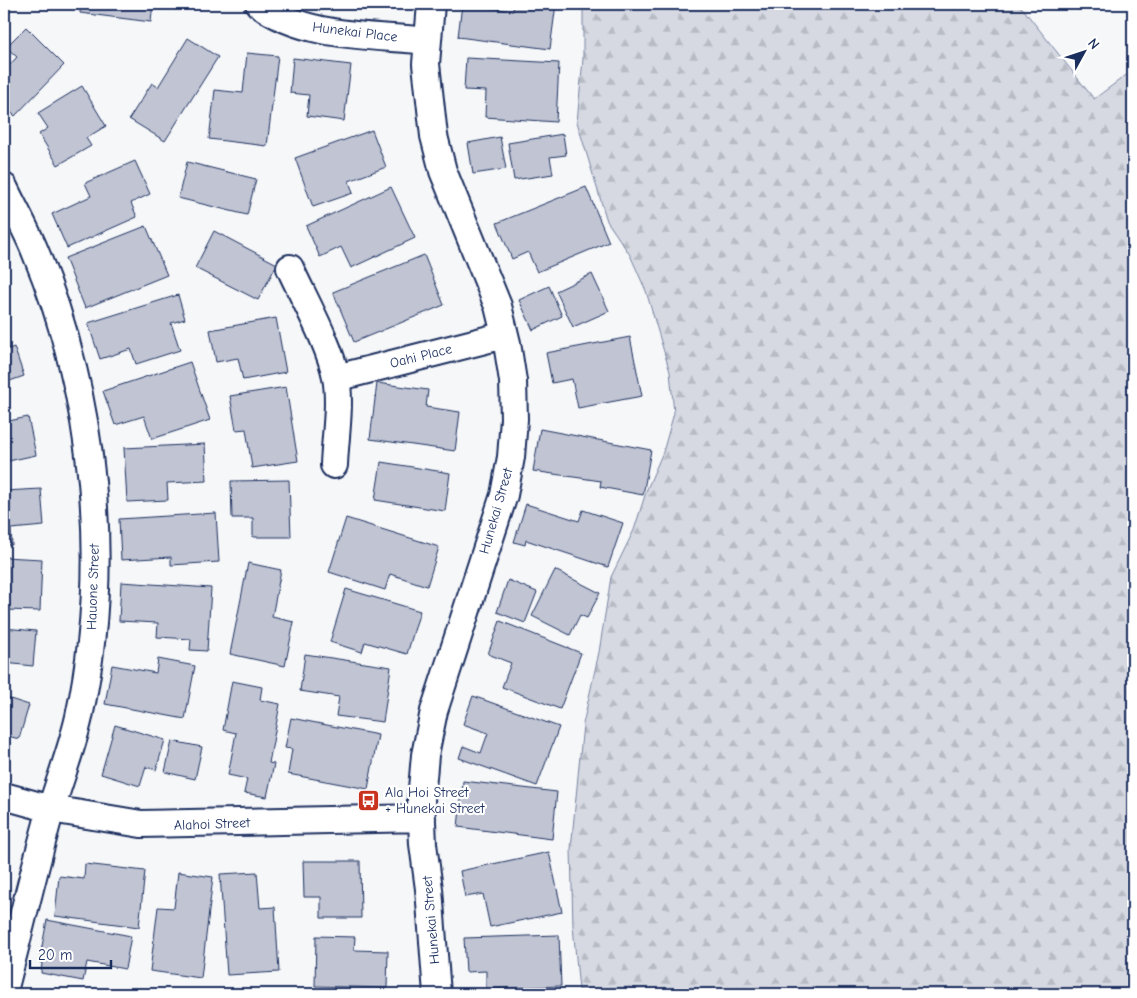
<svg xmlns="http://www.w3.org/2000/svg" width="1137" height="998" viewBox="0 0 1137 998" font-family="'Comic Neue',sans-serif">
	<defs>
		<pattern id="forest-firs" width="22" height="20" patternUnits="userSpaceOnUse" patternTransform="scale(1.25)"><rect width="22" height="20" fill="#d6d9e2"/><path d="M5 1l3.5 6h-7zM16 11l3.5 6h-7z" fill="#b7bbc4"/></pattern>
	</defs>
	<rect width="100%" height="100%" fill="#f6f7f9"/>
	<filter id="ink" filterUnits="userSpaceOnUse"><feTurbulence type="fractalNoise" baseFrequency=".02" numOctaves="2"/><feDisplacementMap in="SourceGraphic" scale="10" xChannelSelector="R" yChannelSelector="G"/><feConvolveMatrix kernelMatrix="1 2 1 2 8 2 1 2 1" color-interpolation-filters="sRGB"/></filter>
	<g filter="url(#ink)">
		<path fill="url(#forest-firs)" stroke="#7884a0" d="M 583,4 L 1019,4 L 1094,99 L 1133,70 L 1133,994 L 631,994 L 631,987 L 579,990 L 573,926 L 571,849 L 583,724 L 599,652 L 611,577 L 634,530 L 647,489 L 663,452 L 674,413 L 670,372 L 646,291 L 630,255 L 607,221 L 577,122 L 583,59 Z"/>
		<path fill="#c0c4d3" stroke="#1b2f5e" d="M 81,4 L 153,4 L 151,22 L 80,13 Z
			M 462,4 L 513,11 L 514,4 L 556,4 L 550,49 L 458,37 Z
			M 26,27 L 64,65 L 15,116 L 4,106 L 4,71 L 17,57 L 6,47 Z
			M 188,38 L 218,57 L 165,141 L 129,119 L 152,83 L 158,87 Z
			M 247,53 L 278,56 L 267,146 L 209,139 L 215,90 L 243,93 Z
			M 293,58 L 351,65 L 344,121 L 307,116 L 309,95 L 290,93 Z
			M 466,58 L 559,63 L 556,122 L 485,117 L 486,91 L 464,90 Z
			M 82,86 L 106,126 L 86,138 L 91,146 L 58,165 L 39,134 L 48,128 L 38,113 Z
			M 372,130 L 386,167 L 349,181 L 353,193 L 313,207 L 295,158 Z
			M 563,134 L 566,155 L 550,157 L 553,174 L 514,180 L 508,143 Z
			M 500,137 L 506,169 L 473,174 L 468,143 Z
			M 135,161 L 150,194 L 131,203 L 137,217 L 67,248 L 52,214 L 91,196 L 85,183 Z
			M 187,162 L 256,179 L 247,215 L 178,198 Z
			M 391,187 L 415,238 L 351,268 L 341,247 L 320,257 L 306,226 Z
			M 586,187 L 609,242 L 537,272 L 528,252 L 512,259 L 497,223 Z
			M 146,226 L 167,275 L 85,308 L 65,258 Z
			M 214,231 L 277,264 L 258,300 L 195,268 Z
			M 424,255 L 444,305 L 354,342 L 333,292 Z
			M 592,274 L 609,311 L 573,327 L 556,291 Z
			M 549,286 L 562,316 L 533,330 L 519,300 Z
			M 178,295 L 185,319 L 171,323 L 180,350 L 136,364 L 131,349 L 100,359 L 88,323 Z
			M 276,318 L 286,372 L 243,380 L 238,358 L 216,362 L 210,330 Z
			M 630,337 L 642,396 L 578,408 L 572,379 L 552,383 L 546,353 Z
			M 14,347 L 24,376 L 4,383 L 4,351 Z
			M 190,362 L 210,420 L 152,439 L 144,416 L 115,425 L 103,391 Z
			M 377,383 L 428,390 L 426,407 L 460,412 L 455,451 L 370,439 Z
			M 286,387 L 298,461 L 252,468 L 246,429 L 236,430 L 230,396 Z
			M 28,417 L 36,455 L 4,462 L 4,422 Z
			M 540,429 L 651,450 L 643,495 L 600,487 L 601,481 L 533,471 Z
			M 205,444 L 207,481 L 167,483 L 168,500 L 127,502 L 124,448 Z
			M 381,462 L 450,473 L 445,511 L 375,500 Z
			M 289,480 L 291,537 L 253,537 L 253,518 L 232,518 L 231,481 Z
			M 41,489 L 44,526 L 11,529 L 12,545 L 4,545 L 4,491 Z
			M 526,504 L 579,521 L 583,510 L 623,523 L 608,567 L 526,540 L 525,545 L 514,542 Z
			M 216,513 L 219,562 L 171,565 L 171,557 L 121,560 L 119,519 Z
			M 346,518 L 439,547 L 427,586 L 390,574 L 385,590 L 329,572 Z
			M 4,557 L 42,559 L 40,611 L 4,610 Z
			M 248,563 L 281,570 L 272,617 L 294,622 L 285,666 L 230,654 Z
			M 555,570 L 600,593 L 587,618 L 580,615 L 570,635 L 532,616 Z
			M 508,580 L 537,592 L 525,623 L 497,612 Z
			M 121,582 L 211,588 L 207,651 L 190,650 L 191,639 L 157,637 L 158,623 L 119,621 Z
			M 346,589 L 420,611 L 407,654 L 365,642 L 362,652 L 330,642 Z
			M 500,621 L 581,653 L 560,709 L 502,687 L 511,663 L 488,654 Z
			M 4,628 L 36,631 L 33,666 L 4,663 Z
			M 305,654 L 391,667 L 383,722 L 336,716 L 339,697 L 300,691 Z
			M 158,659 L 195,666 L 185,719 L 105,704 L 112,665 L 156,673 Z
			M 232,681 L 262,687 L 260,700 L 280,704 L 269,763 L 274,764 L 267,797 L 244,793 L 247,779 L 228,775 L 236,733 L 223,730 Z
			M 473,696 L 559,727 L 537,786 L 459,758 L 463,746 L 481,753 L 488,733 L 463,724 Z
			M 4,697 L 29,705 L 19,739 L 4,735 Z
			M 291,718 L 378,735 L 368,789 L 288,774 L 292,749 L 285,748 Z
			M 115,725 L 165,740 L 156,770 L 146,767 L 140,786 L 101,774 Z
			M 172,741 L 202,747 L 195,779 L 165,772 Z
			M 463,781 L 557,792 L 552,839 L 458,827 Z
			M 549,852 L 562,912 L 490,927 L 483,894 L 465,897 L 460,871 Z
			M 303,861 L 360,861 L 361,918 L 321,918 L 321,897 L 304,897 Z
			M 85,864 L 145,871 L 139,927 L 55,916 L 59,876 L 84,879 Z
			M 178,872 L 213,877 L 201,978 L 150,971 L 158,907 L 174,908 Z
			M 257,872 L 260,908 L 275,907 L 279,972 L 227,975 L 220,874 Z
			M 47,920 L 131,936 L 125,969 L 87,962 L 83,981 L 41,973 L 42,963 L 39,962 Z
			M 559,935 L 561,986 L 486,989 L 486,971 L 466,972 L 464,938 Z
			M 316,936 L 355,937 L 354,950 L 388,951 L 387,988 L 315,986 Z"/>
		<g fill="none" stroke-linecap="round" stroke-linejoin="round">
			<defs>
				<path id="minor" d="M 259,4 C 304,38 372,35 427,41
					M 431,4 L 426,64 L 434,136 L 443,171 L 498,306 L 507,343 L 513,381 L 514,419 L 511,457 L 504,495 L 434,711 L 425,755 L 421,800 L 423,844 L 429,889 L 437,994
					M 4,187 C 14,208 26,229 35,251 C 95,396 112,563 79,717 C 72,748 60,779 51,809 C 34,869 20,930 4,991
					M 290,268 C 304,299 330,345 336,377 C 341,404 335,438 334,465
					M 336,378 L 505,335
					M 4,796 L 51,809 L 141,824 L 422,818"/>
			</defs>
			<use href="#minor" stroke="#1b2f5e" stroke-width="30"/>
			<use href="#minor" stroke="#fff" stroke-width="26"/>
		</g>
	</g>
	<defs>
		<symbol id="bus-square" viewBox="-11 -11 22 22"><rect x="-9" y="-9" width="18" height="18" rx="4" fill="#c8321e" stroke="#fff"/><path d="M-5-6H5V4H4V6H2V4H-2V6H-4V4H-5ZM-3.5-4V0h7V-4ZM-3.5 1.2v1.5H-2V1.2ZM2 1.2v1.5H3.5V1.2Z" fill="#fff"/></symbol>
	</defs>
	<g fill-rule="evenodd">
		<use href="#bus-square" x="356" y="788" width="25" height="25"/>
	</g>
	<g text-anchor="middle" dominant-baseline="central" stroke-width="4.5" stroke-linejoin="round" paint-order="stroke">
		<g font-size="14" fill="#1b2f5e" stroke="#fff">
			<text transform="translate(355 32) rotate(7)">Hunekai Place</text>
			<text transform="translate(421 356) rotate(-14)">Oahi Place</text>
			<text transform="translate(496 511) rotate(-74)">Hunekai Street</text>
			<text transform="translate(93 587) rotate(-88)">Hauone Street</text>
			<text transform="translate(212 824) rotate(-2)">Alahoi Street</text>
			<text transform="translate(431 920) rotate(-95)">Hunekai Street</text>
		</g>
		<g font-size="14" fill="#1b2f5e" stroke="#fff" text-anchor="start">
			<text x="385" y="792">Ala Hoi Street<tspan x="385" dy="16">+ Hunekai Street</tspan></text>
		</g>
	</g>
	<rect width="1137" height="998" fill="none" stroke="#fff" stroke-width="20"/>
	<rect x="10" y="10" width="1117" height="978" fill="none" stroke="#1b2f5e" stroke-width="2" filter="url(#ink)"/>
	<g transform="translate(1084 52) rotate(50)" stroke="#ffffff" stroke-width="4" paint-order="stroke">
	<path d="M0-4L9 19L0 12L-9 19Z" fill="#1b2f5e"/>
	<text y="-8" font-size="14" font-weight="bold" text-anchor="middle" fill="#1b2f5e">N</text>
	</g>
	<path d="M30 960v8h81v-8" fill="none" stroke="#1b2f5e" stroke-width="2.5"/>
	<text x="38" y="960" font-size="15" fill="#1b2f5e" stroke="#ffffff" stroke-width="4" paint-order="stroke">20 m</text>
</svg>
